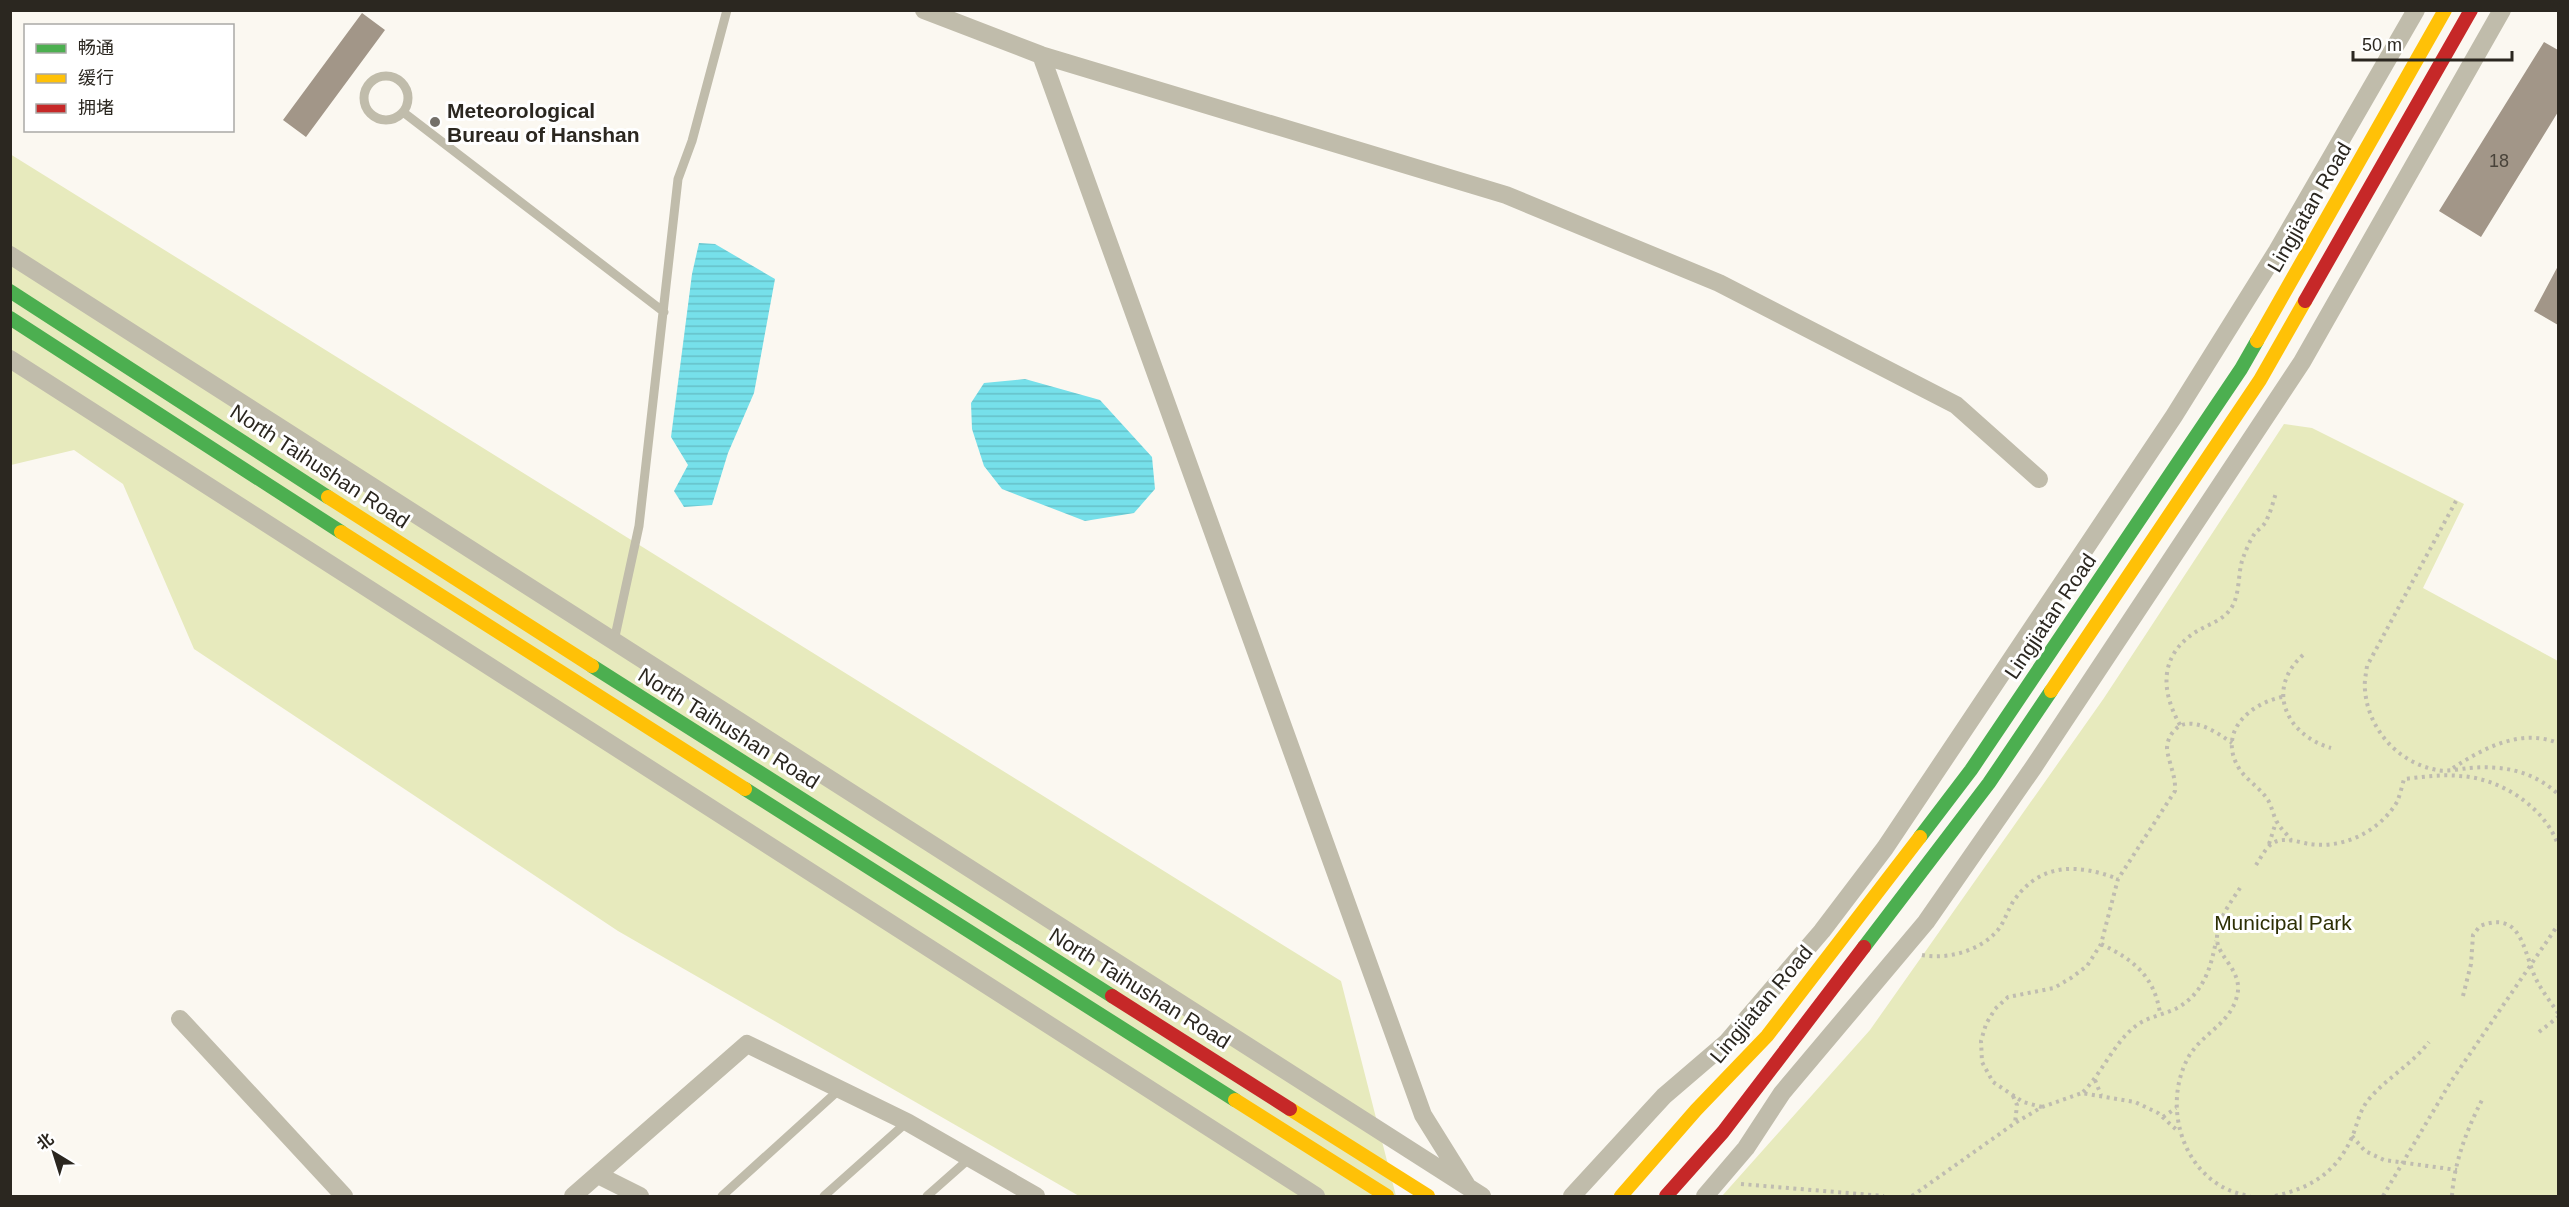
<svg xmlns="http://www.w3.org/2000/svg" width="2569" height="1207" viewBox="0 0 2569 1207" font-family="Helvetica,'Noto Sans SC',sans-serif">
	<defs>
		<pattern id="water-rules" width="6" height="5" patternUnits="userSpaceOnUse" patternTransform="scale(1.5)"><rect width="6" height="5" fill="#76e0ea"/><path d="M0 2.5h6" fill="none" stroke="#66c0c8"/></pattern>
	</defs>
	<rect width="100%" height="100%" fill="#fbf8f1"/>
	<path fill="#e7eabd" d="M 10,154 L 1341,981 L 1396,1196 L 1079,1196 L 618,931 L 194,649 L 123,484 L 74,450 L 11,465 Z
		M 2284,424 L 2312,428 L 2464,504 L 2423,588 L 2558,661 L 2558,1196 L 1722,1196 L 1870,1030 L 2104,698 Z"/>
	<path fill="url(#water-rules)" d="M 699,243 L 715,244 L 775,279 L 754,393 L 728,453 L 712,505 L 684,507 L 674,491 L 688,465 L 671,437 L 692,274 Z
		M 1025,379 L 1100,400 L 1152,457 L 1155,489 L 1134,513 L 1085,521 L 1002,489 L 984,466 L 972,429 L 971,403 L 984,383 Z"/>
	<path fill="#a29688" d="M 362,13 L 385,30 L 306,137 L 283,120 Z
		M 2544,42 L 2558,50 L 2558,112 L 2481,237 L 2439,211 Z
		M 2558,266 L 2558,325 L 2534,311 Z"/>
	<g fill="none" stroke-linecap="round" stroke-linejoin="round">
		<path stroke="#bfbcb0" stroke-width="4" stroke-dasharray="3 4.5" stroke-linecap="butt" d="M 2456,501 L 2367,666 C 2366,674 2364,682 2365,690 C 2368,729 2398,763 2437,770 C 2446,772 2459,769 2469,768 C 2503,765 2533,771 2558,794
			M 2303,655 C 2265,689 2286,735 2331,748
			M 2282,697 C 2249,704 2216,733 2240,770 C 2248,781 2261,789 2268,800 C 2272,807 2273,815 2277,822 C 2280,828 2287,834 2291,840
			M 2180,725 C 2161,691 2159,657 2194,633 C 2206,625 2220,622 2229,611 C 2241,597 2237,574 2243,558 C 2246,550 2250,540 2255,533 C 2259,529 2265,525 2267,519 C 2271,511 2273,502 2276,493
			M 2453,768 C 2484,748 2521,728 2558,743
			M 2269,844 L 2276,822
			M 2256,865 C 2260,859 2264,851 2269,846 C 2280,835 2297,842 2309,844 C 2343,849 2379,832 2397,802 C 2400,795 2402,786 2404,779 C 2423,777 2442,774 2460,776 C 2500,778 2545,807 2558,845
			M 2240,888 C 2231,902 2217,920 2217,938 C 2216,956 2244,971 2237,996 C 2230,1024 2203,1033 2189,1056 C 2159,1109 2186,1187 2250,1196
			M 2101,944 C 2134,960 2154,976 2160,1013
			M 1922,955 C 1946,960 1980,951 1997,931 C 2005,922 2008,908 2015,899 C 2042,862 2079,864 2118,879
			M 2463,996 L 2471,964 L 2473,935 L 2480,926 C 2521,910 2523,949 2535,977 C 2541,990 2550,1001 2558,1013
			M 2539,1032 L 2558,1017
			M 2095,1080 L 2101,1095
			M 2083,1092 C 2103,1072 2114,1042 2137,1025 C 2150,1016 2167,1014 2179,1007 C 2204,992 2211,967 2216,941
			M 2013,1096 L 2017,1105 L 2015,1123
			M 2042,1107 L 2023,1102 L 1993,1082 L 1982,1062 L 1981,1041 L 1986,1024 L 1995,1009 L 2008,997 L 2054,988 L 2071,978 L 2087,966 L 2101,944 L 2118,879 L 2175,791 C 2176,776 2169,764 2167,749 C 2167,743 2169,737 2173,732 C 2188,712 2218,733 2232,743
			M 2163,1117 L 2176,1108
			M 2352,1136 L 2365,1151 L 2384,1160 L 2457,1170
			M 1741,1184 L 1884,1196
			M 1912,1196 L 2015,1123 L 2042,1107 L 2082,1093 L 2135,1102 L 2158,1113 L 2179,1132
			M 2275,1196 C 2311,1188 2337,1172 2352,1137 C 2358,1123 2359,1111 2369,1099 C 2387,1078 2411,1065 2429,1042
			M 2383,1196 L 2450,1083 L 2558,925
			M 2452,1196 C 2454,1163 2467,1129 2482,1100"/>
		<path stroke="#c0bcab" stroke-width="9" d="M364 98a22 22 0 1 1 44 0a22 22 0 1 1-44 0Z
			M 403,112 L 664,312
			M 614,641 L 639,526 L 678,179 L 692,141 L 727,10
			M 722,1196 L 840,1089
			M 824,1196 L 907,1122
			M 927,1196 L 970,1158"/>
		<path stroke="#c0bcab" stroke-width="18" d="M 924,10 L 1041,55 L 1506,195 L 1719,283 L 1956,405 L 2039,479
			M 1041,55 L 1423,1115 L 1466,1184
			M 10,255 L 1482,1196
			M 10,359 L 1316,1196
			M 180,1019 L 344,1196
			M 598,1175 L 640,1196
			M 573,1196 L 747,1044 L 907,1122 L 1036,1196
			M 1572,1196 L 1664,1096 L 1727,1042 L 1822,931 L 1885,848 L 2174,416 L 2277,251 L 2416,10
			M 1705,1196 L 1746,1148 L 1782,1093 L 1926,922 L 2033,768 L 2302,362 L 2502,10"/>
		<path stroke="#4caf50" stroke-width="14" d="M 10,291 L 328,497
			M 10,318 L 341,532
			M 592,666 L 1112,996
			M 745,789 L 1235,1100
			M 1920,837 L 1971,770 L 2241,369 L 2257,341
			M 1864,947 L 1989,783 L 2051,691"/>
		<path stroke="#ffc107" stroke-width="14" d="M 2257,341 L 2445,10
			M 328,497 L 592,666
			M 341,532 L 745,789
			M 2051,691 L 2260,380 L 2305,301
			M 1235,1100 L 1387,1196
			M 1290,1109 L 1428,1196
			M 1621,1196 L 1696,1110 L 1767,1036 L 1920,837"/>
		<path stroke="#c62828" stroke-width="14" d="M 2305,301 L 2471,10
			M 1112,996 L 1290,1109
			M 1666,1196 L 1723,1132 L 1864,947"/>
	</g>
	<circle fill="#747069" stroke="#fff" stroke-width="2" cx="435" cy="122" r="6"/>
	<g text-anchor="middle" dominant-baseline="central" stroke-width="6" stroke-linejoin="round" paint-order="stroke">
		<g font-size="18" fill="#49433a">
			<text x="2499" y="161">18</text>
		</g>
		<g font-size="21" font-weight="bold" fill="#2b2720" stroke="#fff" text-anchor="start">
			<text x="447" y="110">Meteorological<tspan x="447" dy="24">Bureau of Hanshan</tspan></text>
		</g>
		<g font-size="21" fill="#2b2720" stroke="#fff">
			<text transform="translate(2309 207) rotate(-60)">Lingjiatan Road</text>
			<text transform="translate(320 466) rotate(33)">North Taihushan Road</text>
			<text transform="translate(2050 616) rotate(-56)">Lingjiatan Road</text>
			<text transform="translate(729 728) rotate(32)">North Taihushan Road</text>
			<text transform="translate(1140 988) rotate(32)">North Taihushan Road</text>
			<text transform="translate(1761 1004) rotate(-50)">Lingjiatan Road</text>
		</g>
		<g font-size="21" fill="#2d2f04" stroke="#fff">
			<text x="2283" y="922">Municipal Park</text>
		</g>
	</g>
	<rect width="2569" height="1207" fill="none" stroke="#2b2720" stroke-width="24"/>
	<rect x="24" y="24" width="210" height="108" fill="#ffffff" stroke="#aaa9a6" stroke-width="1.5"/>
	<rect x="36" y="44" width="30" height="9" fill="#4caf50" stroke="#aaa9a6" stroke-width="1.5"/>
	<text x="78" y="54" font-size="18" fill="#2b2720">畅通</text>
	<rect x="36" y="74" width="30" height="9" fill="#ffc107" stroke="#aaa9a6" stroke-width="1.5"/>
	<text x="78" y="84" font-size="18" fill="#2b2720">缓行</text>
	<rect x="36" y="104" width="30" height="9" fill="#c62828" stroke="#aaa9a6" stroke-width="1.5"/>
	<text x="78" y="114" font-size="18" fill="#2b2720">拥堵</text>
	<g transform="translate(54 1153) rotate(322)" stroke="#ffffff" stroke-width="4.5" paint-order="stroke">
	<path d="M0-4.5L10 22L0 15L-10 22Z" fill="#2b2720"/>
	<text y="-9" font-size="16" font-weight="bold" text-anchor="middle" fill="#2b2720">北</text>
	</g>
	<path d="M2353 51v9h159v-9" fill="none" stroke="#2b2720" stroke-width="3"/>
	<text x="2362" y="51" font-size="18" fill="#2b2720" stroke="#ffffff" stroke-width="4.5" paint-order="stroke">50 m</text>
</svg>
